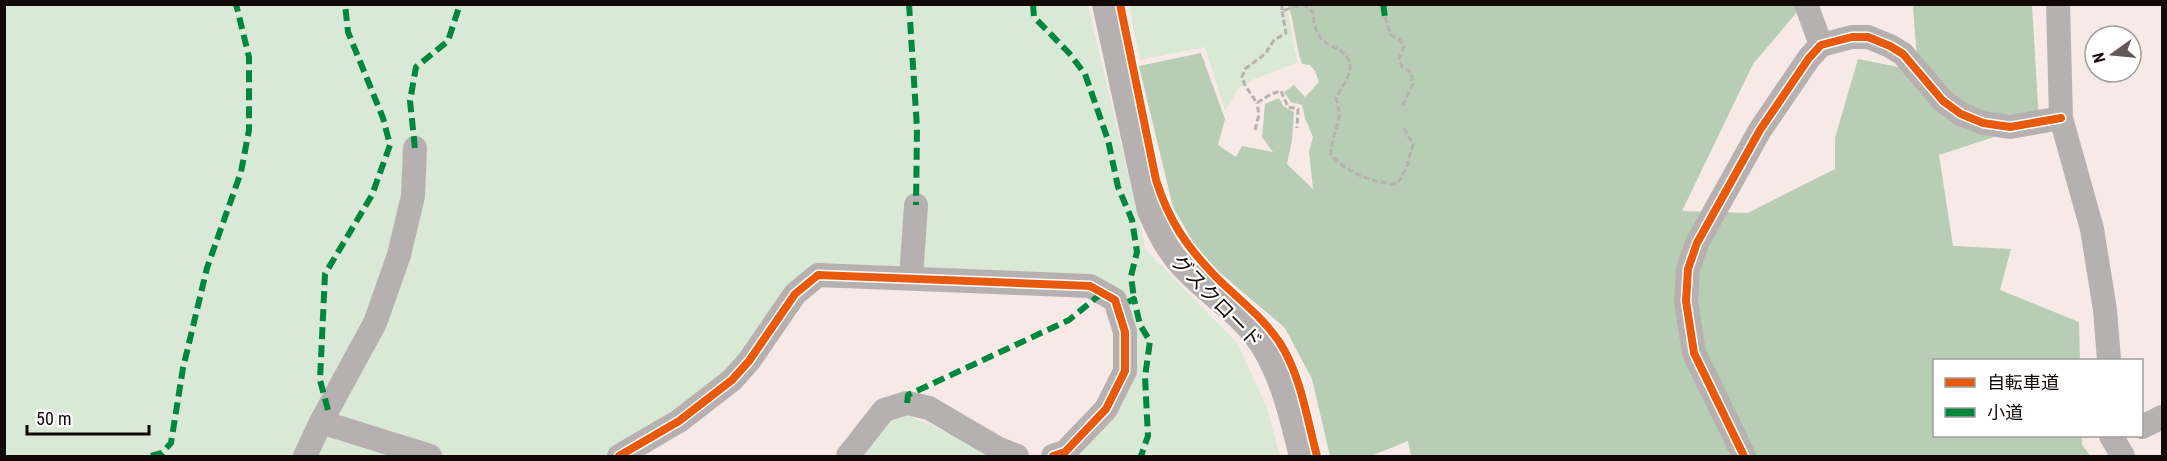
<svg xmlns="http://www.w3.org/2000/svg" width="2167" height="461" viewBox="0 0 2167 461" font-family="'Roboto Condensed','Noto Sans JP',sans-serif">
	<rect width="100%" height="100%" fill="#f7eae6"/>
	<path fill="#dae8d6" d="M 4,5 L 1088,5 L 1146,250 L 1238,344 L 1267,408 L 1280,456 L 1072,456 L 1117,412 L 1117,292 L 822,264 L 717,382 L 605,456 L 5,456 Z
		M 1129,5 L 1286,5 C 1292,23 1292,43 1298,62 L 1252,80 L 1238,89 L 1225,111 L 1205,47 L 1140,60 Z
		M 905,414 L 969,442 L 996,456 L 855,456 L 877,425 Z"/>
	<path fill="#b7cdb4" d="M 1288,5 L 1803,5 L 1753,64 L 1682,211 L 1748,213 L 1835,169 L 1835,138 L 1858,59 L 1918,71 L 1913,7 L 1917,5 L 2032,5 L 2039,122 L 1939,155 L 1953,246 L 2011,249 L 2000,290 L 2079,322 L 2080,360 L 1934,360 L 1934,436 L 2082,436 L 2082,444 L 2090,456 L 1411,456 L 1408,441 L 1371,456 L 1330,456 L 1312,379 L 1285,328 L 1218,271 L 1195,245 L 1173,207 L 1139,66 L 1201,53 L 1225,119 L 1218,145 L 1236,157 L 1242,146 L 1273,152 L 1262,137 L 1265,104 L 1279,98 L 1283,106 L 1294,112 L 1292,140 L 1287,164 L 1313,189 L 1309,152 L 1313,137 L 1305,118 L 1302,105 L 1291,102 L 1284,92 L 1294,85 L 1305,97 L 1319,82 L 1315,71 L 1310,65 L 1302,64 C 1295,44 1295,24 1288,5 Z"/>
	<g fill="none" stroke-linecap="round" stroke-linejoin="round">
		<path stroke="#b7b1af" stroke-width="3" stroke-dasharray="6 3" stroke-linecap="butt" d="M 1282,4 L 1282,11 L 1302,4
			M 1303,4 L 1313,12 C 1314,23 1315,35 1325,42 C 1335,49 1351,52 1350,68 C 1350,77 1340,90 1336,98 C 1345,124 1331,130 1331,155 C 1348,173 1372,183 1397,184 L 1406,169 L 1413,144 L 1403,127
			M 1282,11 L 1286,33 L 1274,40 L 1265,54 L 1245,69 L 1242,77 L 1245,85 L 1257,103 L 1271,94 L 1281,91 L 1288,107 L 1298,109 L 1297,128
			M 1385,17 L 1391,35 L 1400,40 L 1404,47 L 1399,58 L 1402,67 L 1411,72 L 1413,84 L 1402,107
			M 1255,130 L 1259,115 L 1257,103"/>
		<path stroke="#b6b1b0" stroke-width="24" d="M 1104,4 L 1149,211 C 1158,231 1167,250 1182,266 C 1207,294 1241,313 1261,344 C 1283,378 1291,418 1301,456
			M 1806,4 L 1821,45
			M 2058,4 L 2061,118 L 2092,229 L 2105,310 L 2109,360
			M 911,278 L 916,205
			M 321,422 L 430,456
			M 2142,427 L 2162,417
			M 2111,436 L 2123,456
			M 305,456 L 321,422 L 375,323 L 399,255 L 413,196 L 415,148
			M 619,456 L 679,421 L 732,380 L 749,361 L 795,294 L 818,275 L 1090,286 L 1115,300 L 1125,332 L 1125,371 L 1106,409 L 1065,452 L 1053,456
			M 848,456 L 884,410 L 907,403 L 929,408 L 999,449 L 1017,456
			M 1744,456 L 1694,353 L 1686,301 L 1688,269 L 1697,243 L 1760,130 L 1809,58 L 1821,45 L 1852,37 L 1868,37 L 1890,46 L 1903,54 L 1943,101 L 1961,114 L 1983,123 L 2010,127 L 2061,118"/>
		<path stroke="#00873e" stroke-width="6" stroke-dasharray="12 6" stroke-linecap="butt" d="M 909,4 L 917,128 L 916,205
			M 1033,4 L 1034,17 L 1069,53 L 1085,74 L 1108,140 L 1118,187 L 1132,220 L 1137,252 L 1131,276 L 1134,299
			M 1383,4 L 1385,17
			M 415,148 L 410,101 L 416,67 L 448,41 L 460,4
			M 1128,302 L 1134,299 L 1140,325 L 1150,341 L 1145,377 L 1148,436 L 1141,456
			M 907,403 L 908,395 L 1069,320 L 1102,293
			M 328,410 L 320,380 L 325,274 L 372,195 L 390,145 L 383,118 L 348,32 L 345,4
			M 151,456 L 162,453 L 171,443 L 183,368 L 207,268 L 241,172 L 249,130 L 249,57 L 236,4"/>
		<defs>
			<path id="cycleway" d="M 1120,4 L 1156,180 C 1169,221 1186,246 1216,277 C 1238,299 1263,317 1280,343 C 1301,376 1307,419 1317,456
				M 619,456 L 679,421 L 732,380 L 749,361 L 795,294 L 818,275 L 1090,286 L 1115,300 L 1125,332 L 1125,371 L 1106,409 L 1065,452 L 1053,456
				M 1744,456 L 1694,353 L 1686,301 L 1688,269 L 1697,243 L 1760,130 L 1809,58 L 1821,45 L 1852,37 L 1868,37 L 1890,46 L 1903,54 L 1943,101 L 1961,114 L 1983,123 L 2010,127 L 2061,118"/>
		</defs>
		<use href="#cycleway" stroke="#fff" stroke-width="11"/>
		<use href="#cycleway" stroke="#e8590c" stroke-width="8"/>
	</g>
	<g text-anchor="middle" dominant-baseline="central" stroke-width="4.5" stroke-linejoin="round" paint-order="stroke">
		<g font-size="20" fill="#120907" stroke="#fff">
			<text transform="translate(1217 301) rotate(46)">グスクロード</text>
		</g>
	</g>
	<rect width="2167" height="461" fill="none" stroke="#120907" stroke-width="12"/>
	<rect x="1933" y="359" width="210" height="78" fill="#ffffff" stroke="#a09d9c" stroke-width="1.5"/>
	<rect x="1945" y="378" width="30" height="9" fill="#e8590c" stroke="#a09d9c" stroke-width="1.5"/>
	<text x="1987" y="389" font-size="18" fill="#120907">自転車道</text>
	<rect x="1945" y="408" width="30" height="9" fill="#00873e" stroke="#a09d9c" stroke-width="1.5"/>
	<text x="1987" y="419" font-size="18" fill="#120907">小道</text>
	<g transform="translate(2113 54) rotate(255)"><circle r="28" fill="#ffffff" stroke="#a09d9c" stroke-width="1.5"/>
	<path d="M0-4.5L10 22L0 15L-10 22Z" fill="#625855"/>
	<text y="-9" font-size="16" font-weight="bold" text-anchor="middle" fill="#120907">N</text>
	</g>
	<path d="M27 425v9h122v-9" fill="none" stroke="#120907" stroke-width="3"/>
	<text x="36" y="425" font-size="18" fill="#120907" stroke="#ffffff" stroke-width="4.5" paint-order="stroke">50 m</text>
</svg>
